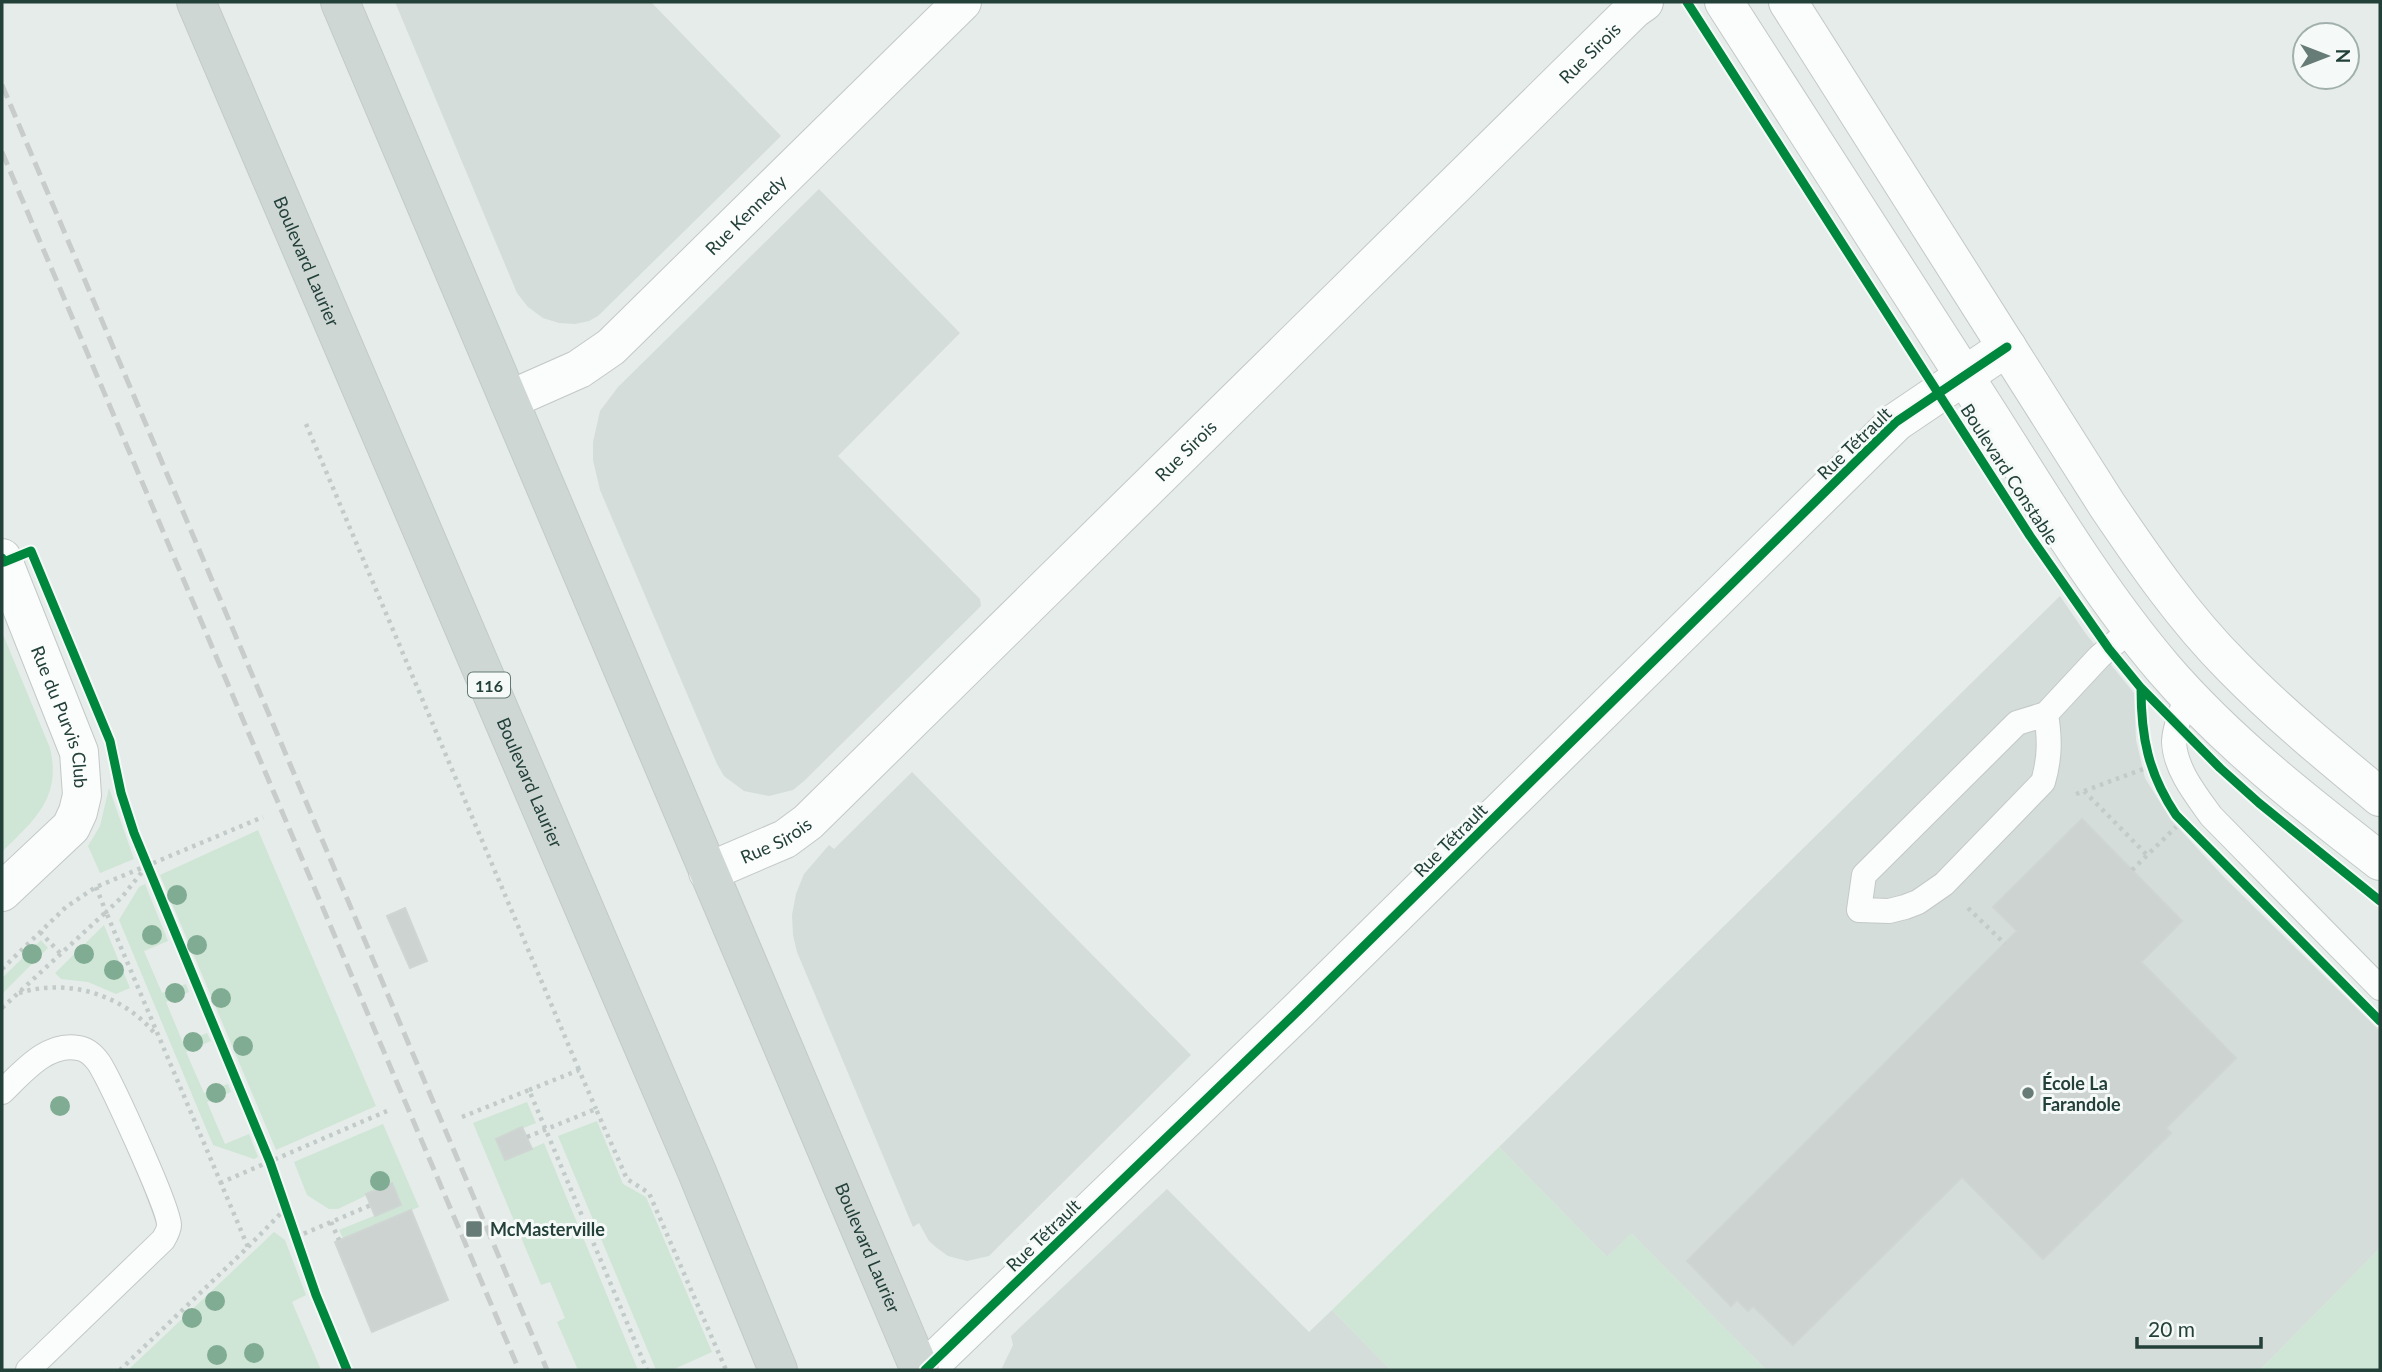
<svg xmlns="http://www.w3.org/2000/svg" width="2382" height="1372" viewBox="0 0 2382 1372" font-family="Lato,sans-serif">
	<rect width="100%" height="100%" fill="#e6ece9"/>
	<path fill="#d4ddd9" d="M 395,2 L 651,2 L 781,136 L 598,316 L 589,321 L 575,324 L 559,323 L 543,318 L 528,307 L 517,293 Z
		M 819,189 L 960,333 L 838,456 L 980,599 L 981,606 L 804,781 L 793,790 L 769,796 L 744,791 L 724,776 L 717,764 L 600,490 L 593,460 L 593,442 L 600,411 L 618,387 Z
		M 2060,596 L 2086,634 L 2134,693 L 2136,740 L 2145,778 L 2171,820 L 2225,878 L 2380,1031 L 2380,1248 L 2260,1370 L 1766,1370 L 1632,1234 L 1607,1257 L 1499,1147 Z
		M 912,772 L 1191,1055 L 995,1250 L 989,1256 L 967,1261 L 948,1256 L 937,1248 L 929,1241 L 919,1223 L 913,1227 L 797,952 L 793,935 L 792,915 L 796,894 L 804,874 L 829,845 L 834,849 Z
		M 1167,1189 L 1309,1332 L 1332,1310 L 1391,1370 L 1001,1370 L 1013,1345 L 1011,1336 Z"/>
	<path fill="#cfe5d6" d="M 2,632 L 50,748 C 62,798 34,820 2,852 Z
		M 109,788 L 134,859 L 100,873 L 88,846 L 100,826 Z
		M 258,830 L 376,1106 L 276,1150 L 160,875 Z
		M 145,884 L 168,941 L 144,951 L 162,993 L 186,984 L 189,992 L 166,1002 L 183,1043 L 207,1033 L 211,1041 L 186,1052 L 204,1093 L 228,1084 L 231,1092 L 207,1102 L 225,1144 L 249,1134 L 258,1157 L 254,1159 L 213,1145 L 119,920 L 139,887 Z
		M 104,925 L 130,988 L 116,994 L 88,982 L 61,979 L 55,973 Z
		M 41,940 L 48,948 L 2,994 L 2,978 Z
		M 527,1102 L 536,1123 L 496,1139 L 505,1160 L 544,1143 L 638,1370 L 578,1370 L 557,1322 L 565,1318 L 550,1282 L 541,1285 L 473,1123 Z
		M 597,1121 L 623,1184 L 646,1197 L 712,1352 L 672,1370 L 656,1370 L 558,1136 Z
		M 383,1124 L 419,1207 L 343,1238 L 339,1230 L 401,1205 L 392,1183 L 338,1209 L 329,1209 L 307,1195 L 294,1162 Z
		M 1499,1147 L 1607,1257 L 1631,1233 L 1766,1370 L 1391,1370 L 1332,1310 Z
		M 274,1232 L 285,1240 L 306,1295 L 292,1302 L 321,1370 L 128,1370 Z
		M 2380,1248 L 2380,1370 L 2260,1370 Z"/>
	<path fill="#cdd3d1" stroke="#cfd5d2" stroke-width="2" d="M 2082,819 L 2182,921 L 2141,962 L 2236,1058 L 2166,1128 L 2171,1133 L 2043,1259 L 1962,1177 L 1793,1345 L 1753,1306 L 1748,1311 L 1737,1300 L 1731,1306 L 1687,1261 L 2017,931 L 1993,907 Z
		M 405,908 L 427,961 L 410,968 L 387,916 Z
		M 522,1127 L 532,1149 L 505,1160 L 496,1139 Z
		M 392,1183 L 401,1205 L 375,1216 L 366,1194 Z
		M 411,1210 L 448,1300 L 372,1332 L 335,1242 Z"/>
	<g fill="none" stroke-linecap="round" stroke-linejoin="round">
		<defs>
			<path id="lane" d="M 2187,694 C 2183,709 2174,727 2174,742 C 2175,769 2196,795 2211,816 L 2380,988
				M 2046,714 C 2050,739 2050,758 2043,782 L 1944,884 L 1918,902 L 1905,907 L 1889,911 L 1859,910 L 1864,875 L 2017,723 L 2046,714 L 2099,657 L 2131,629
				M 2,1092 C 22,1073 47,1042 78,1048 C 87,1049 94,1056 99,1063 C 111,1082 169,1208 169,1225 C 169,1230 166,1235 163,1240 L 28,1370"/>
			<g id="street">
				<path d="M 1724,2 C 1809,135 1896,269 1981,402 C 2039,492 2094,587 2164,669 C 2227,742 2304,802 2380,861"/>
				<path d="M 1788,2 L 2107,505 C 2145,561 2184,618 2232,666 C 2278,713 2329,755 2380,797"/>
				<path id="s1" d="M 509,400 L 579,369 L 611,347 L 962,2"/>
				<path id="s2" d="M 2,558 L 79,752 L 82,795 L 78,812 L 71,827 L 2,892"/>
				<path id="s3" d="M 708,872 L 785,839 L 808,822 L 1634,9 L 1644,2"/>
				<path d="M 925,1370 L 1299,1010 L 1896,422 L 2007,347"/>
			</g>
			<g id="primary">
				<path id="s4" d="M 196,2 L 697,1172 L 778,1370"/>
				<path id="s5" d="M 340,2 L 920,1370"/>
			</g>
		</defs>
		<use href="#lane" stroke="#c3c9c6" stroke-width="26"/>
		<use href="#street" stroke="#c3c9c6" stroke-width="40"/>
		<use href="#primary" stroke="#c2cac8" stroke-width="40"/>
		<path stroke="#c2cbc9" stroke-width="4.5" stroke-dasharray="3.5 5" stroke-linecap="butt" d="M 306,424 L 579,1070
			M 2084,791 L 2147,855
			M 2076,794 L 2146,768
			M 2132,870 L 2176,827
			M 96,887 L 106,912 L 122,897 L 146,867
			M 1968,908 L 2005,944
			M 40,932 L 61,954
			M 2,969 L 66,907 L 96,887 L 263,817
			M 19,993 C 68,978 123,994 156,1035
			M 2,1008 L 106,912 L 248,1247 L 120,1370
			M 529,1090 L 579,1070 L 596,1109
			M 462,1117 L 529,1090 L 647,1370
			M 527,1137 L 596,1109 L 627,1179 L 649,1193 L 726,1370
			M 220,1183 L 387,1111
			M 331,1222 L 339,1240
			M 296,1237 L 371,1205
			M 248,1247 L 286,1208"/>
		<use href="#lane" stroke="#fbfcfc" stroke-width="24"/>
		<use href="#street" stroke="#fbfcfc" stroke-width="38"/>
		<use href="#primary" stroke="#cfd7d5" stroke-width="38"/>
		<path stroke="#c8cdcb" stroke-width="5" stroke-dasharray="14 7" stroke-linecap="butt" d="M 2,85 L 547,1370
			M 2,152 L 519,1370"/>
		<defs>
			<path id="cycleway" d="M 1687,2 L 2030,536 L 2109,649 L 2141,688 L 2220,768 L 2259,803 L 2380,901
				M 2,558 L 4,562 L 31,551 L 110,741 L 121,793 L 134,833 L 270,1162 L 316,1295 L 347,1370
				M 2141,688 C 2141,737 2148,773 2176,815 L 2380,1021
				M 925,1370 L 1299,1010 L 1896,422 L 2007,347"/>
		</defs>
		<use href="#cycleway" stroke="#f5faf8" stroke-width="13"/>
		<use href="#cycleway" stroke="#00873e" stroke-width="9"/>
	</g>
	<g fill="#80ac93">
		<circle cx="177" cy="895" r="10"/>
		<circle cx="152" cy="935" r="10"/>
		<circle cx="197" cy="945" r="10"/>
		<circle cx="32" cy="954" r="10"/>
		<circle cx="84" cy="954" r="10"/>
		<circle cx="114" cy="970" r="10"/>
		<circle cx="175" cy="993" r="10"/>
		<circle cx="221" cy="998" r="10"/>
		<circle cx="193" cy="1042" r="10"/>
		<circle cx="243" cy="1046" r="10"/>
		<circle cx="216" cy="1093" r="10"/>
		<circle cx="60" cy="1106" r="10"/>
		<circle cx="380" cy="1181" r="10"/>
		<circle cx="215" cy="1301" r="10"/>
		<circle cx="192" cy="1318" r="10"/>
		<circle cx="254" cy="1353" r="10"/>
		<circle cx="217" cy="1355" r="10"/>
	</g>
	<g fill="#677c77" stroke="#f5faf8" stroke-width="2.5">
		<circle cx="2028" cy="1093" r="7"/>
		<rect x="465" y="1220" width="18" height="18" rx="3.5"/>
	</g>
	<g text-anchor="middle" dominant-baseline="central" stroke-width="6" stroke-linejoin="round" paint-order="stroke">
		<rect fill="#f5faf8" stroke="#627872" stroke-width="2" x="468" y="672.5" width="42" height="25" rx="5"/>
		<g font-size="16" font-weight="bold" fill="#234039">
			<text x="489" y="685">116</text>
		</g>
		<g font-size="18" fill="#234039" stroke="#f5faf8">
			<text stroke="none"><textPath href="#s3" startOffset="1209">Rue Sirois</textPath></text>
			<text stroke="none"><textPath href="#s1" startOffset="304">Rue Kennedy</textPath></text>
			<text stroke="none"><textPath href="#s4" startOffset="282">Boulevard Laurier</textPath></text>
			<text transform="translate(1854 443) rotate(-44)">Rue Tétrault</text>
			<text stroke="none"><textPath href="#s3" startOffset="642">Rue Sirois</textPath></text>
			<text transform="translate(2010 474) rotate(57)">Boulevard Constable</text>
			<text stroke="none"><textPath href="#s2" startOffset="170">Rue du Purvis Club</textPath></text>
			<text stroke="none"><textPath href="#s4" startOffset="849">Boulevard Laurier</textPath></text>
			<text stroke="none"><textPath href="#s3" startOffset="75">Rue Sirois</textPath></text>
			<text transform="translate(1450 840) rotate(-45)">Rue Tétrault</text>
			<text transform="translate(1043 1235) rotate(-44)">Rue Tétrault</text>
			<text stroke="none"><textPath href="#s5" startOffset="1353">Boulevard Laurier</textPath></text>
		</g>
		<g font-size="18" font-weight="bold" fill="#234039" stroke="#f5faf8" text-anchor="start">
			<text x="2042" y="1083">École La<tspan x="2042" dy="21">Farandole</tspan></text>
			<text x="490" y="1229">McMasterville</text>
		</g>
	</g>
	<rect width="2382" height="1372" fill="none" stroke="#234039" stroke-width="7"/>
	<g transform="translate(2326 56) rotate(90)"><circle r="33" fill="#f5faf8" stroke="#a1b0ac" stroke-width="2"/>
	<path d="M0-5L12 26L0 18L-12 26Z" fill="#677c77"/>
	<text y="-10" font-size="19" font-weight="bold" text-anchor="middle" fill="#234039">N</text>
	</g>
	<path d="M2137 1337v10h124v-10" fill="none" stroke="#234039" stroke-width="3.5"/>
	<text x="2148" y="1337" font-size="21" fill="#234039" stroke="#f5faf8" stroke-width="5" paint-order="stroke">20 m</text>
</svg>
